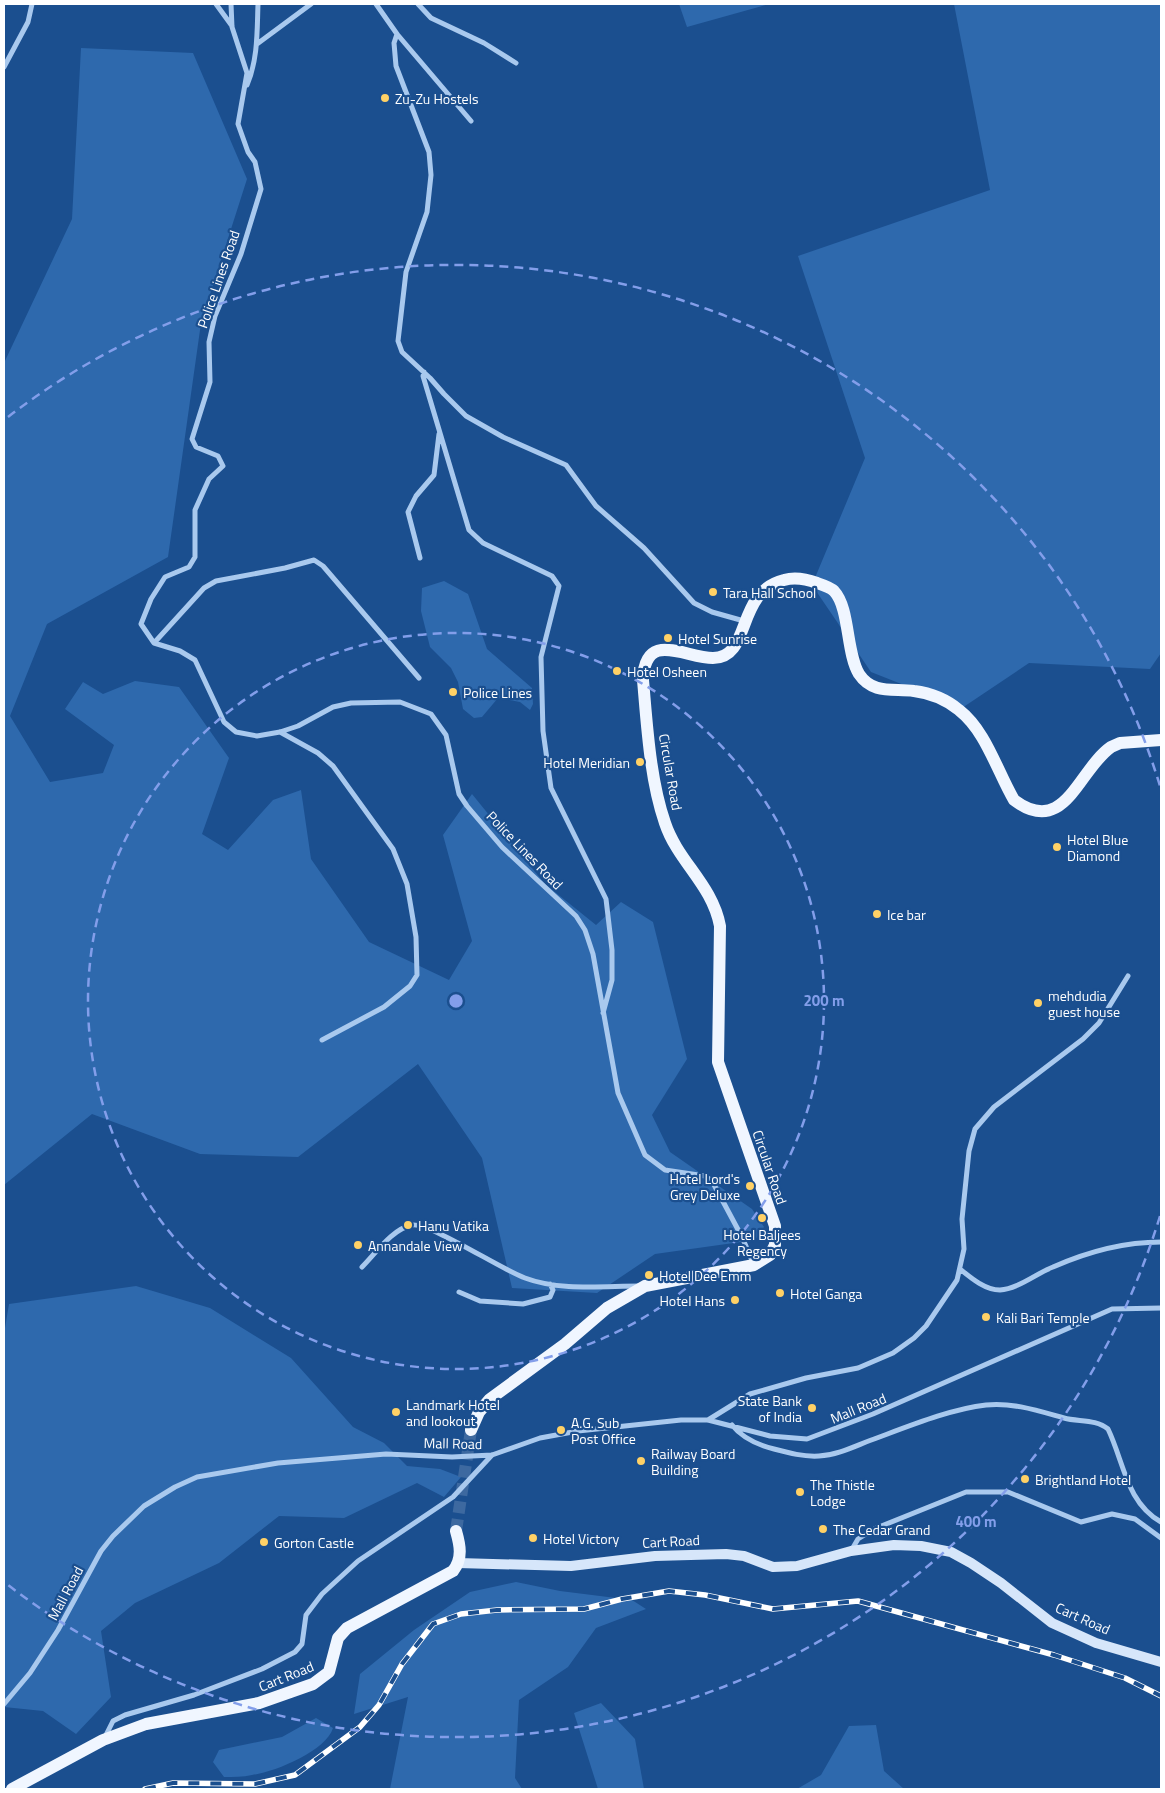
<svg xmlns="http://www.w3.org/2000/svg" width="1165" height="1793" viewBox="0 0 1165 1793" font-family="'Titillium Web',sans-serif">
	<rect width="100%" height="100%" fill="#1b4f8f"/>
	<path fill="#2e69ad" d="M 679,4 L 769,4 L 687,27 Z
		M 954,4 L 1161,4 L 1161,653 L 1150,669 L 1029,663 L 962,708 L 871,672 L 812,585 L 865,458 L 798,256 L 990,190 Z
		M 81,48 L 193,53 L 247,179 L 201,323 L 168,557 L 47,624 L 10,716 L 50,782 L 103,773 L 114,745 L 65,709 L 83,682 L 103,694 L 135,681 L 179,687 L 229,758 L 202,834 L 228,850 L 273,800 L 301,790 L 311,859 L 369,942 L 449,980 L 472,941 L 443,835 L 472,794 L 545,884 L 596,925 L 621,902 L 653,922 L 687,1059 L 652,1115 L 670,1152 L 752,1209 L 764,1227 L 755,1240 L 655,1254 L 597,1293 L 512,1288 L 482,1158 L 418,1064 L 298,1157 L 200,1154 L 92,1114 L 4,1185 L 4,363 L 72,219 Z
		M 444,581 L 468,594 L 487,649 L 532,688 L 533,704 L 530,710 L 520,702 L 498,698 L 482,717 L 474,718 L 463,709 L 458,682 L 451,668 L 430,647 L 421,611 L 422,588 Z
		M 136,1286 L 210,1308 L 291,1358 L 353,1427 L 384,1443 L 407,1466 L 440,1469 L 461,1477 L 444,1497 L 417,1483 L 344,1518 L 279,1516 L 219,1563 L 135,1603 L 101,1631 L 111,1697 L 76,1734 L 43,1711 L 4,1707 L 4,1334 L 9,1304 Z
		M 516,1582 L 560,1591 L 632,1600 L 646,1609 L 596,1628 L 568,1667 L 519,1700 L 515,1778 L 522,1789 L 390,1789 L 408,1697 L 354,1714 L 360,1674 L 414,1630 L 470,1592 Z
		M 601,1703 L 635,1739 L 644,1789 L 598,1789 L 574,1713 Z
		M 316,1718 L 333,1728 C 326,1751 275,1772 252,1775 C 243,1777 233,1777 224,1777 L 213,1762 L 219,1750 L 282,1737 Z
		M 876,1725 L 884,1771 L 904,1789 L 797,1789 L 821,1775 L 849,1726 Z"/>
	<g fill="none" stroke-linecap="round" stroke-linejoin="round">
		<path stroke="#3d69a0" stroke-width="12" stroke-dasharray="12 6" stroke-linecap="butt" d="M 456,1531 L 471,1430"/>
		<path stroke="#a9c9ee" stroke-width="5" d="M 216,4 L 232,26
			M 231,4 L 232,27 L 247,73 L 238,124 L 248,152 L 255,162 L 261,189 L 241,254 L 215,316 L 209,342 L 210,382 L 192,439 L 196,447 L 218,456 L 223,466 L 209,479 L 195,510 L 195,557 L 189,567 L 165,577 L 151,599 L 141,624 L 154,643 L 180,651 L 195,660 L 224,722 L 236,732 L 257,736 L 280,732 L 298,726 L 333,707 L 351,703 L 400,702 L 431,714 L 446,735 L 459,794 L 467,806 L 502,847 L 576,916 L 585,930 L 593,954 L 618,1093 L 645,1155 L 665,1170 L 705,1176 L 712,1181 L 742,1237 L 754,1265
			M 376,4 L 397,34 L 471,121
			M 418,4 L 431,18 L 484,43 L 516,63
			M 397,34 L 394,43 L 396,66 L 429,152 L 431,175 L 427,212 L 406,272 L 398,341 L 402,352 L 430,378 L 444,394 L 466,416 L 503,437 L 566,465 L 596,506 L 644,548 L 694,603 L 712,612 L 744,621
			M 257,44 L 311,4
			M 4,67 L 28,22 L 32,4
			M 247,85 C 258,59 257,32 258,4
			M 424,372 L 423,376 L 469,530 L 483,543 L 552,576 L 559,586 L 541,657 L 543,731 L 551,788 L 606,899 L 612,950 L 612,980 L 603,1013
			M 420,558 L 408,512 L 416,496 L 434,475 L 439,434
			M 154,643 L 204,588 L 216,581 L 285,568 L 314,560 L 323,566 L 419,678
			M 280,732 L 318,753 L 333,766 L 393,849 L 407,884 L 416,937 L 417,975 L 410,986 L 384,1007 L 322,1040
			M 362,1267 C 376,1253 392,1229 412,1225 C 429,1222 502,1270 525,1278 C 559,1291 603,1286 639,1286
			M 960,1269 C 971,1278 985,1290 1000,1290 C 1018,1289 1037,1273 1053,1267 C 1087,1252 1124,1242 1161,1242
			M 459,1292 L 480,1301 L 523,1304 L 550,1297 L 553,1290 L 550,1284
			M 708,1420 L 750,1394 L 806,1378 L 858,1368 L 893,1353 L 914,1338 L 926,1326 L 957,1280 L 964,1249 L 962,1219 L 969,1151 L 975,1129 L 994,1107 L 1083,1039 L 1099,1023 L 1128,976
			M 732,1425 C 743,1439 758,1445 774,1449 C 789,1453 804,1457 819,1456 C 836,1455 851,1448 866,1442 C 902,1429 949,1409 986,1405 C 1012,1402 1039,1411 1064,1418 C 1078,1422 1096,1419 1108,1429 C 1124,1462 1126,1502 1161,1522
			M 851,1551 L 858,1539 L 874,1529 L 966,1492 L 1008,1492 L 1081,1522 L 1112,1514 L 1135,1519 L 1161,1538
			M 4,1704 L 30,1673 L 58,1630 L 101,1551 L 113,1536 L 144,1506 L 175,1487 L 197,1477 L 278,1463 L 386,1454 L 452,1457 L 492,1455 L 540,1438 L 578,1431 L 681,1420 L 708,1420 L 770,1436 L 807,1439 L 873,1414 L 1112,1309 L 1161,1308
			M 105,1737 L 113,1721 L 125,1715 L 194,1695 L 262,1669 L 295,1652 L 302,1644 L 306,1615 L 322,1594 L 358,1561 L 453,1497 L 492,1455"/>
		<path stroke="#d6e6fa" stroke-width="10" d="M 458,1563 L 571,1566 L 655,1556 L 726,1554 L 744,1556 L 773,1567 L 797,1566 L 851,1551 L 894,1545 L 921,1546 L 951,1552 L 971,1563 L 1001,1583 L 1052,1623 L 1096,1643 L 1161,1662"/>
		<path stroke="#f0f6ff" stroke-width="12" d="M 471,1430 L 479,1412 L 490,1399 L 565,1344 L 607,1308 L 645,1286 L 754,1265 L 770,1255 L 775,1245 L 775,1226 L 718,1062 L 720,926 C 712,884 678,862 665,823 C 650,780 647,725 643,680 C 645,629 685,658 713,658 C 752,658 735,592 784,580 C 795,577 806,579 817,583 C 823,585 830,587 834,591 C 850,608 846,653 859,674 C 873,695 894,688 914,691 C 930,693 947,700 959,710 C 986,731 997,771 1014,800 C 1065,838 1078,770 1111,747 L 1120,743 L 1161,740
			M 12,1789 L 103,1740 L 146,1724 L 259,1703 L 313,1684 L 329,1672 L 338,1638 L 347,1628 L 453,1571 C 463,1558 460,1545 456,1531"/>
		<defs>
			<path id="rail" d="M 145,1789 L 173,1783 L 255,1784 L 295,1775 L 360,1727 L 379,1705 L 402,1664 L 433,1624 L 461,1614 L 497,1610 L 584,1609 L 622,1599 L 669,1591 L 705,1595 L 773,1609 L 858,1601 L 1054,1655 L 1125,1678 L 1161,1696"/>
		</defs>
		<use href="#rail" stroke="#fff" stroke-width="5.5"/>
		<use href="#rail" stroke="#1b4f8f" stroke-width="4" stroke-dasharray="11" stroke-linecap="butt"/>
	</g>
	<g fill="none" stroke="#839eea" stroke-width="2.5" stroke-dasharray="9 6">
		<circle cx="456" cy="1001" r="368"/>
		<path d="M1160 1216A736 736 0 0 1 8 1585M8 417A736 736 0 0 1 1160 786"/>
	</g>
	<g fill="#ffd166" stroke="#1b4f8f" stroke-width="2">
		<circle cx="385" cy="98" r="5"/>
		<circle cx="713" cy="592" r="5"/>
		<circle cx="668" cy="638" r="5"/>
		<circle cx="617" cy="671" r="5"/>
		<circle cx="453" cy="692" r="5"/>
		<circle cx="640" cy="762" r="5"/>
		<circle cx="1057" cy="847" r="5"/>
		<circle cx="877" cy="914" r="5"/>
		<circle cx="1038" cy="1003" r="5"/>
		<circle cx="750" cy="1186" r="5"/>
		<circle cx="762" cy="1218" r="5"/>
		<circle cx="408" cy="1225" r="5"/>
		<circle cx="358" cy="1245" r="5"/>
		<circle cx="649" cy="1275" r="5"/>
		<circle cx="780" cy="1293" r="5"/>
		<circle cx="735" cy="1300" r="5"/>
		<circle cx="986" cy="1317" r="5"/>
		<circle cx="812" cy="1408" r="5"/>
		<circle cx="396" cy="1412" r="5"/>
		<circle cx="561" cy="1430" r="5"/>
		<circle cx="641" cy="1461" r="5"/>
		<circle cx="1025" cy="1479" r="5"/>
		<circle cx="800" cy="1492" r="5"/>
		<circle cx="823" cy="1529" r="5"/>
		<circle cx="533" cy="1538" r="5"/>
		<circle cx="264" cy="1542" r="5"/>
	</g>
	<g text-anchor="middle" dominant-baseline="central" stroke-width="4.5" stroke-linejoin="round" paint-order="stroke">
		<g font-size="14" fill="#fff" stroke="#1b4f8f" text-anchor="start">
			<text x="395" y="98">Zu-Zu Hostels</text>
			<text x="723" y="592">Tara Hall School</text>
			<text x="678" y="638">Hotel Sunrise</text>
			<text x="627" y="671">Hotel Osheen</text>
			<text x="463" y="692">Police Lines</text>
			<text x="630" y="762" text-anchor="end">Hotel Meridian</text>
			<text x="1067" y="839">Hotel Blue<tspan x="1067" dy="16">Diamond</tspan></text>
			<text x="887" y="914">Ice bar</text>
			<text x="1048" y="995">mehdudia<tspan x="1048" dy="16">guest house</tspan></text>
			<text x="740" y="1178" text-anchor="end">Hotel Lord's<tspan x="740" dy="16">Grey Deluxe</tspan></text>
			<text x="418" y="1225">Hanu Vatika</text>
			<text x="762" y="1234" text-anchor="middle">Hotel Baljees<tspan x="762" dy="16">Regency</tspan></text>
			<text x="368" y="1245">Annandale View</text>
			<text x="659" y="1275">Hotel Dee Emm</text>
			<text x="790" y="1293">Hotel Ganga</text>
			<text x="725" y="1300" text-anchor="end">Hotel Hans</text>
			<text x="996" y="1317">Kali Bari Temple</text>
			<text x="802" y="1400" text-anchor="end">State Bank<tspan x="802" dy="16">of India</tspan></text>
			<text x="406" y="1404">Landmark Hotel<tspan x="406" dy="16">and lookout</tspan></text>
			<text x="571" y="1422">A.G. Sub<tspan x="571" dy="16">Post Office</tspan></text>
			<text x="651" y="1453">Railway Board<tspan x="651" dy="16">Building</tspan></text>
			<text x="1035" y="1479">Brightland Hotel</text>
			<text x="810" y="1484">The Thistle<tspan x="810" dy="16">Lodge</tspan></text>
			<text x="833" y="1529">The Cedar Grand</text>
			<text x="543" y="1538">Hotel Victory</text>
			<text x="274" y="1542">Gorton Castle</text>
		</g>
		<g font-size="14" fill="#fff" stroke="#1b4f8f">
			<text transform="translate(218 279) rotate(-71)">Police Lines Road</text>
			<text transform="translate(671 772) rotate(80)">Circular Road</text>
			<text transform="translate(525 850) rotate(46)">Police Lines Road</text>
			<text transform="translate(770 1167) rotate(71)">Circular Road</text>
			<text transform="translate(858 1408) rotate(-22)">Mall Road</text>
			<text transform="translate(453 1443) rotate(1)">Mall Road</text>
			<text transform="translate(671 1541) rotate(-3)">Cart Road</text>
			<text transform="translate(65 1593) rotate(-62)">Mall Road</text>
			<text transform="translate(1083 1618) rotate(24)">Cart Road</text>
			<text transform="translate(286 1676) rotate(-22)">Cart Road</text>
		</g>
	</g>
	<circle cx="456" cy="1001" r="8" fill="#839eea" stroke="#1b4f8f" stroke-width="2.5"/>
	<g font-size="15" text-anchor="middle" font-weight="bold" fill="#839eea" stroke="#1b4f8f" stroke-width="4.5" stroke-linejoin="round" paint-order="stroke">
		<text x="824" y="1006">200 m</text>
		<text x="976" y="1527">400 m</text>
	</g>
	<rect width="1165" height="1793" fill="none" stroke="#ffffff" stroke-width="10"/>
</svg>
